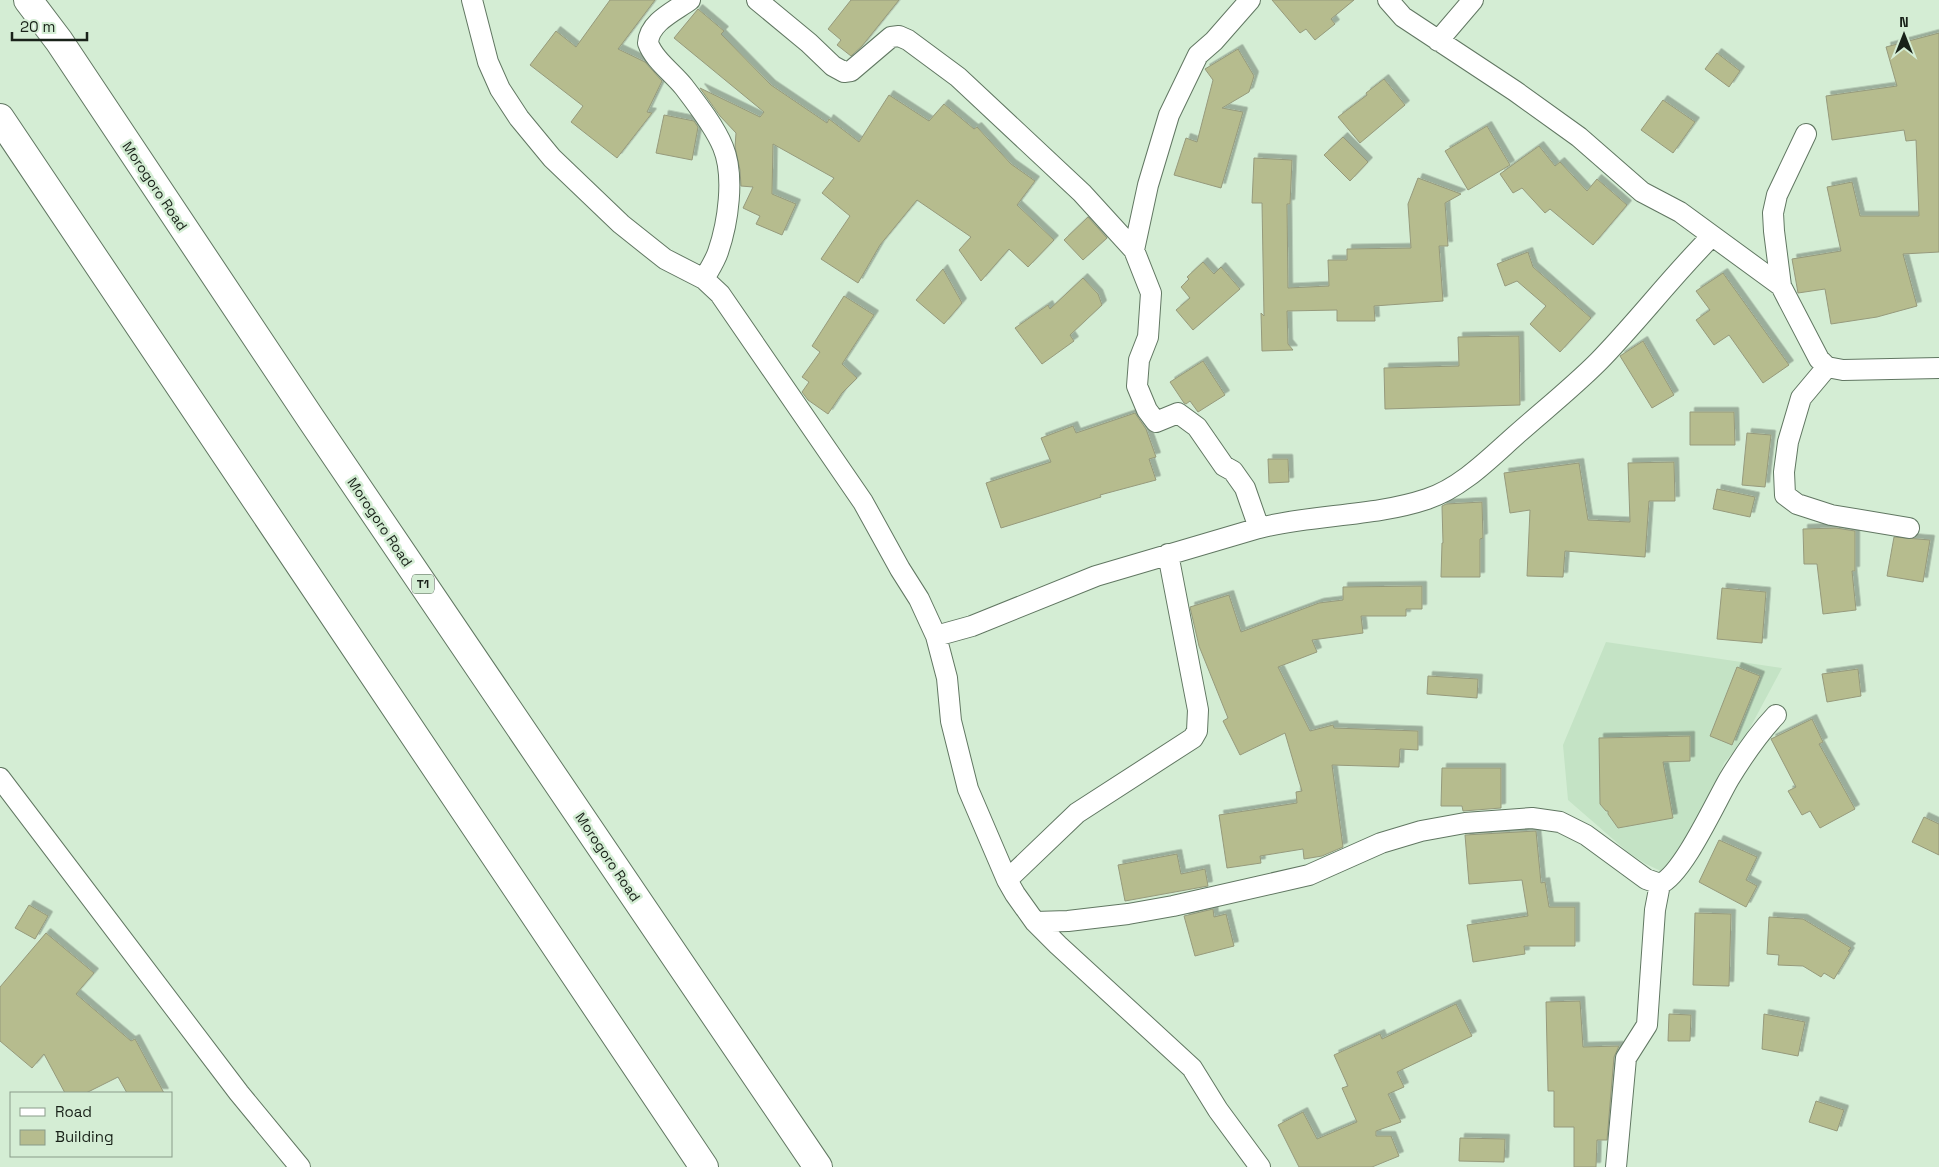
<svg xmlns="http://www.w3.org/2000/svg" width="1939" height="1167" viewBox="0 0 1939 1167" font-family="'Space Grotesk',sans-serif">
	<defs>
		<filter id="shadow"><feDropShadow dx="4.5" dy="-4.5" stdDeviation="0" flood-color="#0004"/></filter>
	</defs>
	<rect width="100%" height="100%" fill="#d4edd4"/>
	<path fill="#c4e3c5" d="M 1606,642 L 1782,668 L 1743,741 L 1724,763 L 1701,816 L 1665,873 L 1646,864 L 1629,853 L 1568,800 L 1563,745 Z"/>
	<path fill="#b6bc8e" stroke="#969a7c" filter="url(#shadow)" d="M 610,0 L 655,0 L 618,49 L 645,62 L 662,81 L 647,112 L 652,113 L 617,158 L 571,122 L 583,106 L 530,65 L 556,31 L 576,47 Z
		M 851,0 L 899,0 L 862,46 L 851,56 L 837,45 L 841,40 L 828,29 Z
		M 1272,0 L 1354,0 L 1331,19 L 1335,24 L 1315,40 L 1306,29 L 1300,33 Z
		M 698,9 L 724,31 L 721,34 L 771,85 L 827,123 L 829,119 L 859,142 L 889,95 L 929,121 L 944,104 L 974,129 L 977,127 L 1011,164 L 1035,181 L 1017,205 L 1054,240 L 1028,267 L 1009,249 L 981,281 L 959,250 L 971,237 L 917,200 L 880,245 L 858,283 L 821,259 L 850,216 L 822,193 L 834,178 L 773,144 L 772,194 L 796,204 L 782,235 L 756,224 L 760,216 L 743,208 L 753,187 L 741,186 L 740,170 L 735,147 L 736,133 L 720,116 L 700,88 L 760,117 L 764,112 L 674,38 Z
		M 1939,33 L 1939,252 L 1903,254 L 1917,306 L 1877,317 L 1831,324 L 1825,289 L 1798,293 L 1792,259 L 1841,251 L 1827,187 L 1852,182 L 1860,216 L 1919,216 L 1916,140 L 1906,141 L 1904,130 L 1832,140 L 1826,96 L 1897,86 L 1886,47 Z
		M 1238,49 L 1254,76 L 1249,92 L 1222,108 L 1243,112 L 1221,188 L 1174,175 L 1186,138 L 1197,142 L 1213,80 L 1205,69 Z
		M 1717,53 L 1740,71 L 1729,87 L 1705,69 Z
		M 1384,79 L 1405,105 L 1360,143 L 1338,117 L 1367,95 L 1366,93 Z
		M 1663,100 L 1695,122 L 1673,153 L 1641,130 Z
		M 664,115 L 694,121 L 698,127 L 692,160 L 656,153 Z
		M 1487,126 L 1510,165 L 1468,190 L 1445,151 Z
		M 1343,137 L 1368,162 L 1350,181 L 1324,155 Z
		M 1539,146 L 1555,166 L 1560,162 L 1587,191 L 1597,179 L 1627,205 L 1593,245 L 1550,209 L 1545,213 L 1522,188 L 1513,193 L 1500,174 Z
		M 1254,158 L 1292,160 L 1290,204 L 1287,204 L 1288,288 L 1329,286 L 1328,260 L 1347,260 L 1347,249 L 1411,248 L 1408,204 L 1418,178 L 1461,194 L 1445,203 L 1448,246 L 1439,246 L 1443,301 L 1374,306 L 1375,321 L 1337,321 L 1337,310 L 1287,311 L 1288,344 L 1293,350 L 1262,351 L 1261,313 L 1264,316 L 1262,203 L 1252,203 Z
		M 1088,217 L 1107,238 L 1083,260 L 1064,240 Z
		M 1528,252 L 1533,267 L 1591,318 L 1560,352 L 1530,324 L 1546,306 L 1517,281 L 1505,286 L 1497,264 Z
		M 1203,262 L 1214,274 L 1221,267 L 1240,289 L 1193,330 L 1176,310 L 1190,298 L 1181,287 L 1189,279 L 1187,277 Z
		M 943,269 L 962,303 L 944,324 L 916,300 Z
		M 1723,273 L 1789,365 L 1763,383 L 1729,335 L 1714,345 L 1696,320 L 1710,310 L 1696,291 Z
		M 1083,278 L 1098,294 L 1102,305 L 1070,335 L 1074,341 L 1042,364 L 1015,328 L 1048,305 L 1050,309 Z
		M 844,296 L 874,315 L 842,364 L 857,378 L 842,393 L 828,414 L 808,400 L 802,392 L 809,382 L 802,377 L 820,352 L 812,346 Z
		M 1519,336 L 1520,405 L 1385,409 L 1384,368 L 1459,366 L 1458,337 Z
		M 1643,341 L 1674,395 L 1652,408 L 1620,356 Z
		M 1203,361 L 1225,395 L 1198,412 L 1190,401 L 1186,404 L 1184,403 L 1170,382 Z
		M 1690,412 L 1734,412 L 1735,445 L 1690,445 Z
		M 1135,413 L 1146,429 L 1156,457 L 1149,459 L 1156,480 L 1100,495 L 1101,497 L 1001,528 L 986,483 L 1051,462 L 1041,438 L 1073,426 L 1076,433 Z
		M 1747,433 L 1771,435 L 1765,487 L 1742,485 Z
		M 1268,459 L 1288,459 L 1289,482 L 1269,483 Z
		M 1674,462 L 1675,501 L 1649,501 L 1645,557 L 1565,551 L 1563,577 L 1527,576 L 1530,510 L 1510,513 L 1504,473 L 1579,463 L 1588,520 L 1630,522 L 1628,463 Z
		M 1717,489 L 1755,497 L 1750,517 L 1713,509 Z
		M 1482,502 L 1483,538 L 1480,539 L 1480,577 L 1441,577 L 1442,543 L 1443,543 L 1442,506 L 1446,504 Z
		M 1836,528 L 1855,531 L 1855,571 L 1852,571 L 1856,610 L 1823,614 L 1817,564 L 1804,564 L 1803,529 Z
		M 1894,537 L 1930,540 L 1923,582 L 1887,576 Z
		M 1422,586 L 1422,609 L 1406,609 L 1406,616 L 1361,616 L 1363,633 L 1312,640 L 1317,652 L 1278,667 L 1310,731 L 1333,725 L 1334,728 L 1418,731 L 1418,750 L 1400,749 L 1399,767 L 1332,765 L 1343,847 L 1322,856 L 1304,859 L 1303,849 L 1260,856 L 1261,863 L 1227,868 L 1219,815 L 1297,803 L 1296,792 L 1302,791 L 1285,733 L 1240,755 L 1223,721 L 1228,718 L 1199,646 L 1190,607 L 1229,595 L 1241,632 L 1319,603 L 1343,600 L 1343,587 Z
		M 1722,588 L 1766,592 L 1762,643 L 1717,639 Z
		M 1737,667 L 1760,676 L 1732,745 L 1710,736 Z
		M 1858,669 L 1861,696 L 1827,702 L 1822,674 Z
		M 1428,676 L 1478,679 L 1477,698 L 1427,694 Z
		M 1812,719 L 1823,742 L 1819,744 L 1855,809 L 1820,828 L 1810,811 L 1802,815 L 1788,791 L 1796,787 L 1771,739 Z
		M 1690,736 L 1690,761 L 1663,762 L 1673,818 L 1618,828 L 1608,814 L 1608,811 L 1606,811 L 1600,804 L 1599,738 Z
		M 1442,768 L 1501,768 L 1501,808 L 1463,811 L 1462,806 L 1441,806 Z
		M 1924,817 L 1939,824 L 1939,855 L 1912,842 Z
		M 1536,831 L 1541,883 L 1545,882 L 1549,907 L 1575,907 L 1575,946 L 1524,946 L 1525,954 L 1473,962 L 1467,925 L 1528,916 L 1522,880 L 1469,884 L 1465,835 Z
		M 1719,840 L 1757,857 L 1746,880 L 1757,886 L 1746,907 L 1699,882 Z
		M 1177,854 L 1181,874 L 1205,869 L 1208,886 L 1125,901 L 1118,865 Z
		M 29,905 L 48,916 L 35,939 L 15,928 Z
		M 1213,909 L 1214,917 L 1226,914 L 1234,946 L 1195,956 L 1184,916 Z
		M 1695,913 L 1731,914 L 1729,986 L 1693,985 Z
		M 1769,917 L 1803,919 L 1851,948 L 1848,951 L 1850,952 L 1834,979 L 1824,973 L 1821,977 L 1803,966 L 1778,965 L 1779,955 L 1767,954 Z
		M 46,933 L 94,973 L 76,994 L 131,1041 L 135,1039 L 164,1093 L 127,1093 L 118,1077 L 86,1093 L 65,1093 L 44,1054 L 32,1068 L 0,1041 L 0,987 Z
		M 1580,1001 L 1583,1047 L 1619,1046 L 1614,1057 L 1607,1140 L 1597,1140 L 1596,1167 L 1574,1167 L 1574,1127 L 1554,1127 L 1554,1091 L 1548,1091 L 1546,1002 Z
		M 1456,1004 L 1472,1036 L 1397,1072 L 1404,1087 L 1388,1094 L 1401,1122 L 1376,1131 L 1376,1136 L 1391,1136 L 1399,1156 L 1372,1167 L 1299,1167 L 1278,1125 L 1303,1112 L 1317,1139 L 1357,1122 L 1342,1088 L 1348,1086 L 1334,1055 L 1380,1034 L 1382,1039 Z
		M 1669,1014 L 1691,1015 L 1690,1041 L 1668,1041 Z
		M 1764,1014 L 1805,1022 L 1798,1056 L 1762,1049 Z
		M 1816,1101 L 1844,1110 L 1837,1131 L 1809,1122 Z
		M 1460,1138 L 1505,1139 L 1504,1162 L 1459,1161 Z"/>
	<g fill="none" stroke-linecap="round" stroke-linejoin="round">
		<defs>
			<path id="minor" d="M 472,0 L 488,62 L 500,89 L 519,118 L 552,158 L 621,224 L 665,259 L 704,279 L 720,294 L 863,502 L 900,569 L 919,599 L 936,636 L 947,678 L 951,721 L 968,789 L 1007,880 L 1015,894 L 1035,922 L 1058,945 L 1192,1068 L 1218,1110 L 1260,1167
				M 690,0 C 675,11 649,22 648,43 C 654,60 673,73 684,87 C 697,104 715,127 723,147 C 735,176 728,223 718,252 C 715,261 709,270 704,279
				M 757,0 L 809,43 L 833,66 L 844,72 L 851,71 L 891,37 L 899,36 L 908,40 L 958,77 L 1082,193 L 1134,250
				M 1250,0 L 1214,41 L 1198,55 L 1169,115 L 1148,185 L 1134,250 L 1151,293 L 1148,337 L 1139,360 L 1137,386 L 1147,410 L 1156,422 L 1178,413 L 1197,427 L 1224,466 L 1233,471 L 1245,488 L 1259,528 C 1314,514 1373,517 1427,499 C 1461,488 1490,458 1516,435 C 1543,411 1572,388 1598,362 C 1638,321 1672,276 1712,236
				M 1388,0 L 1403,17 L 1515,91 L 1579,137 L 1642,192 L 1680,212 L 1781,286
				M 1438,41 L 1473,0
				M 1806,134 L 1777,195 L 1773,213 L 1774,231 L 1781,286 L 1819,359 L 1827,367 L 1843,370 L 1939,368
				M 1827,367 L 1801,398 L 1788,442 L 1784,472 L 1785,495 L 1797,504 L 1831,515 L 1909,528
				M 936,636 L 972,626 L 1096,576 L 1259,528
				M 0,778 L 239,1093 L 300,1167
				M 1007,880 L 1077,813 L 1193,738 L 1197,731 L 1198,710 L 1168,554
				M 1035,922 L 1068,921 L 1128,914 L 1173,906 L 1309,875 L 1381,843 L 1421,831 L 1465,823 L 1532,818 L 1560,822 L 1586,835 L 1646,879 L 1660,884 C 1683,874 1715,803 1729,779 C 1743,756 1758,734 1776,715
				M 1616,1167 L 1626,1058 L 1647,1025 L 1655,910 L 1660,884"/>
			<path id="trunk" d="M 28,0 L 59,41 L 311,419 L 818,1167
				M 0,118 L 704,1167"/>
		</defs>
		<use href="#minor" stroke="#617762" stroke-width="22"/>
		<use href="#trunk" stroke="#617762" stroke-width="30"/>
		<use href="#minor" stroke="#fff" stroke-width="20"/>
		<use href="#trunk" stroke="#fff" stroke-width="28"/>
	</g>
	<g text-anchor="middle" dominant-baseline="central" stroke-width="5" stroke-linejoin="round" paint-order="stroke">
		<rect fill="#d4edd4" stroke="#515f51" stroke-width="1" x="412" y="574.5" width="22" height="19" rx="4"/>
		<g font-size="12" font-weight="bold" fill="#192219">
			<text x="423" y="584">T1</text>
		</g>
		<g font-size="14" fill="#192219" stroke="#d4edd4">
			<text transform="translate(155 186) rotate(56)">Morogoro Road</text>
			<text transform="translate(380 522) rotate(56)">Morogoro Road</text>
			<text transform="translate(608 857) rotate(56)">Morogoro Road</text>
		</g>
	</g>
	<rect x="10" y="1092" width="162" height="65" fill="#d4edd4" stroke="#899c89"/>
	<rect x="20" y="1108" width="25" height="8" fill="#ffffff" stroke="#899c89"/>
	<text x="55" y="1117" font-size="15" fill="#192219">Road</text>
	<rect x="20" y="1130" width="25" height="15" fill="#b6bc8e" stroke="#899c89"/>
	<text x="55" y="1142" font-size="15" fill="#192219">Building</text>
	<g transform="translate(1904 35)" stroke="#d4edd4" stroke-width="4" paint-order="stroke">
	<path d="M0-4L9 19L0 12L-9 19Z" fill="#192219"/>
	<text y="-8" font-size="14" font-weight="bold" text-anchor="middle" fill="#192219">N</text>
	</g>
	<path d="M12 32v8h75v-8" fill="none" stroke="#192219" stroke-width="2.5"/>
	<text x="20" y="32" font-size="15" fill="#192219" stroke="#d4edd4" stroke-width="4" paint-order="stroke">20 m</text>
</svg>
